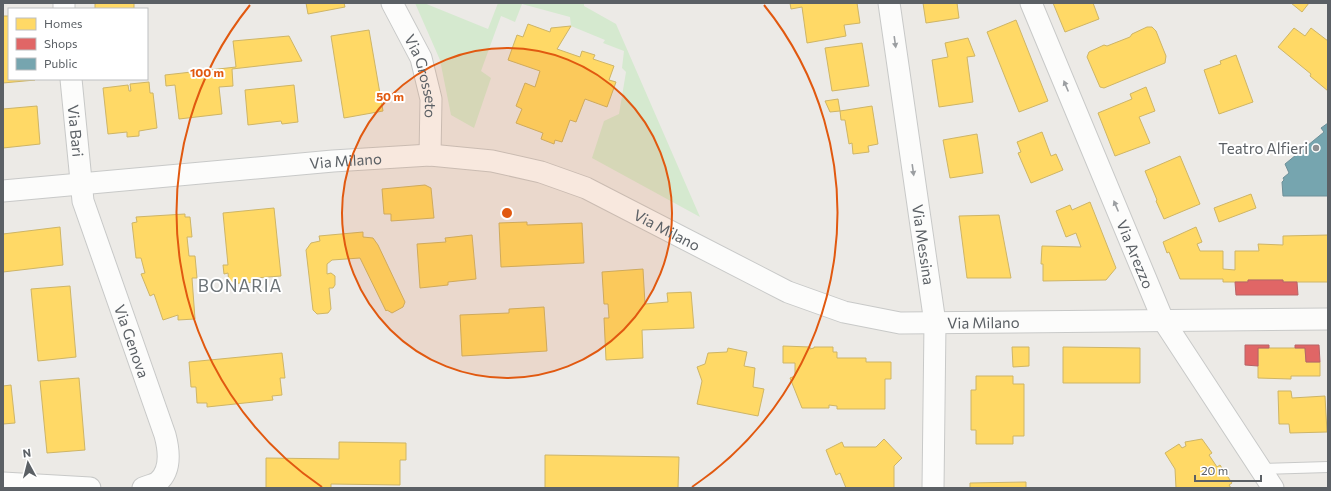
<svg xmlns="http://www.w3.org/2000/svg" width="1331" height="491" viewBox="0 0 1331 491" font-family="Commissioner,sans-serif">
	<rect width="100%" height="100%" fill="#eceae6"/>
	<path fill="#d5e9cf" d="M 415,3 L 424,3 L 488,29 L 498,3 L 584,3 L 584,6 L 616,24 L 700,217 L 592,158 L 604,121 L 619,114 L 626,72 L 622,68 L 624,51 L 603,43 L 605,40 L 571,26 L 570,17 L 522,4 L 515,22 L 501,16 L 481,71 L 491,78 L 474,128 L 451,115 L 440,60 Z"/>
	<path fill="#ffd966" stroke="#ceb566" d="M 97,3 L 134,3 L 134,9 L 95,9 L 95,4 Z
		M 306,3 L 344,3 L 345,7 L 308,14 Z
		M 790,3 L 857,3 L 860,23 L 844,25 L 846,36 L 807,43 L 802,7 L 791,9 Z
		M 923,3 L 957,3 L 959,18 L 926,23 Z
		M 1053,3 L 1093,3 L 1099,19 L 1065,32 Z
		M 1291,3 L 1309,3 L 1302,12 Z
		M 3,16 L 9,16 L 9,79 L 35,80 L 3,83 Z
		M 1016,20 L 1048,101 L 1019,112 L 987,32 Z
		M 528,24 L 550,32 L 551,28 L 571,26 L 557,49 L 580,57 L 582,51 L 595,55 L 593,59 L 614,66 L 609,80 L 616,82 L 607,107 L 585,99 L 576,122 L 570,120 L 562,142 L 555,140 L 554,144 L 541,139 L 543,133 L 516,123 L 522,109 L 516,106 L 525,83 L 535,87 L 540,71 L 508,60 L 517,35 L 523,37 Z
		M 1147,27 L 1152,27 L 1156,31 L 1166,56 L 1165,63 L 1104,88 L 1100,87 L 1087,57 L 1089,52 L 1104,45 L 1107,46 L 1130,37 L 1132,34 Z
		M 1294,28 L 1305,36 L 1311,28 L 1328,41 L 1328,91 L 1310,76 L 1311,74 L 1278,47 Z
		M 369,30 L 383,111 L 344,118 L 331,36 Z
		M 289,36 L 302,61 L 232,69 L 233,86 L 219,87 L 222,114 L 179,119 L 175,85 L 166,86 L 165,75 L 236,67 L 233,41 Z
		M 968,38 L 975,56 L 967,57 L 973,102 L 939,107 L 932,60 L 948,57 L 945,43 Z
		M 862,43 L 869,86 L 832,91 L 825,48 Z
		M 1236,55 L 1253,102 L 1219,114 L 1204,70 L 1221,64 L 1220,61 Z
		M 149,82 L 150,93 L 153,93 L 157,128 L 139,131 L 139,136 L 127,137 L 127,132 L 108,134 L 103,88 L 128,85 L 129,91 L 131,91 L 130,84 Z
		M 294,85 L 298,122 L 282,124 L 281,121 L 248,125 L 245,90 Z
		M 1146,87 L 1155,111 L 1139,117 L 1150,143 L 1115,156 L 1098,113 L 1132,99 L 1130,94 Z
		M 838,99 L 840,111 L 830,112 L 825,101 Z
		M 37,106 L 40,144 L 3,148 L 3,109 Z
		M 872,106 L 878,144 L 868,146 L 869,152 L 853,154 L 852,143 L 849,144 L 845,120 L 841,120 L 840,111 Z
		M 1042,132 L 1051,156 L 1056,154 L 1063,170 L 1031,183 L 1018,153 L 1021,152 L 1017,142 Z
		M 977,134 L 983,173 L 950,178 L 943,140 Z
		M 1180,156 L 1200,204 L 1164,219 L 1156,201 L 1157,200 L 1145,171 Z
		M 425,185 L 431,188 L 434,218 L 391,221 L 391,214 L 384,214 L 382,189 Z
		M 1251,194 L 1256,208 L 1219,222 L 1214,208 Z
		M 1090,202 L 1116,268 L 1106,280 L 1043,281 L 1043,264 L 1041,264 L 1042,246 L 1081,247 L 1076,233 L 1066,237 L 1056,211 L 1070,205 L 1072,210 Z
		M 274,208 L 281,276 L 255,278 L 255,282 L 229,284 L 228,273 L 224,274 L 223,265 L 228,265 L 223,213 Z
		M 185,214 L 185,217 L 190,217 L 192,237 L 187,237 L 189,256 L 195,256 L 197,278 L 192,278 L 195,319 L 178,320 L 178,315 L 163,320 L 154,294 L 150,296 L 141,274 L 145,273 L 141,258 L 136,258 L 132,223 L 137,222 L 136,217 Z
		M 999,215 L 1011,278 L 967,278 L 959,216 Z
		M 527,222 L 527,225 L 582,223 L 584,263 L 501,267 L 499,223 Z
		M 60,227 L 63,265 L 3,272 L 3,234 Z
		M 1196,227 L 1202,242 L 1197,244 L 1200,251 L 1223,251 L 1223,269 L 1235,270 L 1235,251 L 1259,251 L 1258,244 L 1283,245 L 1283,236 L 1328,235 L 1328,282 L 1283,282 L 1283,280 L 1248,280 L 1248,282 L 1223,282 L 1223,279 L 1180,279 L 1169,252 L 1167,253 L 1163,242 Z
		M 363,232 L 363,237 L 373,238 L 378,245 L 405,302 L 403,307 L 392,313 L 387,310 L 386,311 L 360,258 L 332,260 L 327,264 L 327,274 L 331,273 L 335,276 L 335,285 L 333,288 L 329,288 L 331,309 L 328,313 L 317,314 L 313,310 L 306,250 L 311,243 L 320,241 L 319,236 Z
		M 472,235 L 476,279 L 448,282 L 448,285 L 420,288 L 417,244 L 446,242 L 445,238 Z
		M 643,269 L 645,304 L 668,302 L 667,293 L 691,292 L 694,328 L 642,330 L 643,358 L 606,360 L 604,318 L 609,318 L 608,304 L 604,304 L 602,272 Z
		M 70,286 L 76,357 L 38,361 L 31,289 Z
		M 544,307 L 547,351 L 462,356 L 460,315 L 509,313 L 509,309 Z
		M 783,346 L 810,347 L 810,349 L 814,348 L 814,347 L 833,347 L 833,352 L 837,352 L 837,358 L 866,358 L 866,362 L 891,362 L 891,379 L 885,379 L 885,409 L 837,409 L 837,406 L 829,405 L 829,408 L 802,408 L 790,378 L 795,376 L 795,363 L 783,363 Z
		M 1012,347 L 1029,347 L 1029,366 L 1013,367 Z
		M 1063,347 L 1140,348 L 1140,383 L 1063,383 Z
		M 728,348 L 747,352 L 744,366 L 755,368 L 753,387 L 764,389 L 758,416 L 697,404 L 702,381 L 697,367 L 705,364 L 708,353 L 727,352 Z
		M 1258,348 L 1305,348 L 1306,362 L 1320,362 L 1320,376 L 1291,376 L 1291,379 L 1258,378 Z
		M 282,353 L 285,378 L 280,378 L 282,395 L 272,396 L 273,400 L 207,407 L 207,403 L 197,403 L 196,387 L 191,387 L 189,362 Z
		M 976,376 L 1013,376 L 1013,384 L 1024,384 L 1024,436 L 1013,436 L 1013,444 L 976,444 L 976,430 L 971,430 L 971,390 L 976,390 Z
		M 79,378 L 85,450 L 47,453 L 40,381 Z
		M 11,385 L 15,423 L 3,424 L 3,386 Z
		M 1278,391 L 1291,391 L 1292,398 L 1325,396 L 1327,432 L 1290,433 L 1289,424 L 1279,424 Z
		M 884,439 L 902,458 L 894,466 L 894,488 L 846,488 L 840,473 L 836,475 L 826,450 L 842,442 L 844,447 L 876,447 Z
		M 1202,439 L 1212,453 L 1209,455 L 1217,467 L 1220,465 L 1232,483 L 1229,485 L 1231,488 L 1176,488 L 1175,469 L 1165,453 L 1179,444 L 1182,448 L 1186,446 L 1185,442 Z
		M 339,442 L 406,443 L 406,460 L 400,460 L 400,485 L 331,484 L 331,488 L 266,488 L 266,458 L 339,459 Z
		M 545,455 L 679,457 L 678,488 L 545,488 Z
		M 1026,482 L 1026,488 L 970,488 L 970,483 Z"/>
	<path fill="#e06666" stroke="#b86466" d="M 1248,280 L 1283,280 L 1283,282 L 1297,282 L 1298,295 L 1236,295 L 1235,282 L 1248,282 Z
		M 1245,345 L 1269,345 L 1269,348 L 1258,348 L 1258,366 L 1245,365 Z
		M 1295,345 L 1319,345 L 1320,362 L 1306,362 L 1305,348 L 1295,348 Z"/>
	<path fill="#76a5af" stroke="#6e9099" d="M 1328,123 L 1328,196 L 1283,196 L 1282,182 L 1284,180 L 1283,178 L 1289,173 L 1285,164 L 1324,132 L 1321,128 Z"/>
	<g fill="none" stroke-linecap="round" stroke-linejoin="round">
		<defs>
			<path id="service" d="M 1260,469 L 1328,467"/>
			<g id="minor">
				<path d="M 64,3 L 64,9"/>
				<path id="s1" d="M 392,3 L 421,58 L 431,99 L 430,155"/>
				<path id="s2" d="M 889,3 L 935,323 L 933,488"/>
				<path id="s3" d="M 1031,3 L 1163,320 L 1273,488"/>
				<path id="s4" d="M 71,79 L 83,201 L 165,435 C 169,450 172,470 158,482 C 154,485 147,486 143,488"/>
				<path id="s5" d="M 3,191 L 333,161 L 430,155 L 492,161 L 541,172 L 586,188 L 788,292 L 844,312 L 900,323 L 1328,319"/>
				<path d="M 3,483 L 90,488"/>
			</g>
		</defs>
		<use href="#service" stroke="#c8c9c8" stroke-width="12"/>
		<use href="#minor" stroke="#c8c9c8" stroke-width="23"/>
		<use href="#service" stroke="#fcfcfb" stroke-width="10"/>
		<use href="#minor" stroke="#fcfcfb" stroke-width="21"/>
	</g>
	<defs><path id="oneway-solid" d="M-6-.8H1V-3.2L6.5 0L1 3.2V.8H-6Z"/></defs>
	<g fill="#9b9ea1">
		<use href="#oneway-solid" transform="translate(895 42) rotate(82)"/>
		<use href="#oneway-solid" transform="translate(1066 86) rotate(-113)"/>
		<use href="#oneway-solid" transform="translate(913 170) rotate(82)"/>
		<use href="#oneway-solid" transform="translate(1116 206) rotate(-113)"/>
	</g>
	<circle cx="507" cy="213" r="165" fill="#e15910" fill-opacity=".12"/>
	<g fill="none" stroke="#e15910" stroke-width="2">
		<circle cx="507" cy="213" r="165"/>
		<path d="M322 487A331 331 0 0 1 250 5M764 5A331 331 0 0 1 692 487"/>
	</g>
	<circle fill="#8e9092" stroke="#fff" stroke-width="1.5" cx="1316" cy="148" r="4"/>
	<g text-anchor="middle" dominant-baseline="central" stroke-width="4" stroke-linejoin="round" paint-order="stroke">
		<g font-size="15" fill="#5b6065" stroke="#fff">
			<text stroke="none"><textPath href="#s1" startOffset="80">Via Grosseto</textPath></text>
			<text stroke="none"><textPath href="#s4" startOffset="52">Via Bari</textPath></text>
			<text stroke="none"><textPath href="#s5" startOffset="344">Via Milano</textPath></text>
			<text stroke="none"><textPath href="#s5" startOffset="680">Via Milano</textPath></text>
			<text stroke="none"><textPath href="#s2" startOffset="244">Via Messina</textPath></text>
			<text stroke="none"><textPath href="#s3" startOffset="272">Via Arezzo</textPath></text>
			<text stroke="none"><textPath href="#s5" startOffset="1016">Via Milano</textPath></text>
			<text stroke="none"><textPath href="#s4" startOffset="271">Via Genova</textPath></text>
		</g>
		<g font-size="15" fill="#5b6065" stroke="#fff" text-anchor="end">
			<text x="1308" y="148">Teatro Alfieri</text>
		</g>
		<g font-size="17" letter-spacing="1" fill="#6c7377" stroke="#fff">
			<text x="240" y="285">BONARIA</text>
		</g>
	</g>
	<circle cx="507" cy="213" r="6" fill="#e15910" stroke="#fff" stroke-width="2"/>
	<g font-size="12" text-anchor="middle" font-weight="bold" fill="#e15910" stroke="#fff" stroke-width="4" stroke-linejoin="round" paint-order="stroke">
		<text x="207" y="77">100 m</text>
		<text x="390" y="101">50 m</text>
	</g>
	<rect width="1331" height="491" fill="none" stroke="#5b6065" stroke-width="8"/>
	<rect x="8" y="8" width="140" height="72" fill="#ffffff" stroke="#bdbfc1"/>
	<rect x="16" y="18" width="20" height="12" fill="#ffd966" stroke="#bdbfc1"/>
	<text x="44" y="28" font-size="12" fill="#5b6065">Homes</text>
	<rect x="16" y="38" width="20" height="12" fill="#e06666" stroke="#bdbfc1"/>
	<text x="44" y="48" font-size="12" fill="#5b6065">Shops</text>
	<rect x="16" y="58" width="20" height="12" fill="#76a5af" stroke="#bdbfc1"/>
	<text x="44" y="68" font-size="12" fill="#5b6065">Public</text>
	<g transform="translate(28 463) rotate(353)" stroke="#ffffff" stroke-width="3" paint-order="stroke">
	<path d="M0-3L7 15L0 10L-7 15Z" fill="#5b6065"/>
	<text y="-6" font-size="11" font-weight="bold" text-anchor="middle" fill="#5b6065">N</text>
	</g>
	<path d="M1195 475v6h66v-6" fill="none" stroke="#5b6065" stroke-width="2"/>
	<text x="1201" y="475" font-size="12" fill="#5b6065" stroke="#ffffff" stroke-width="3" paint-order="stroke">20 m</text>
</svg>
